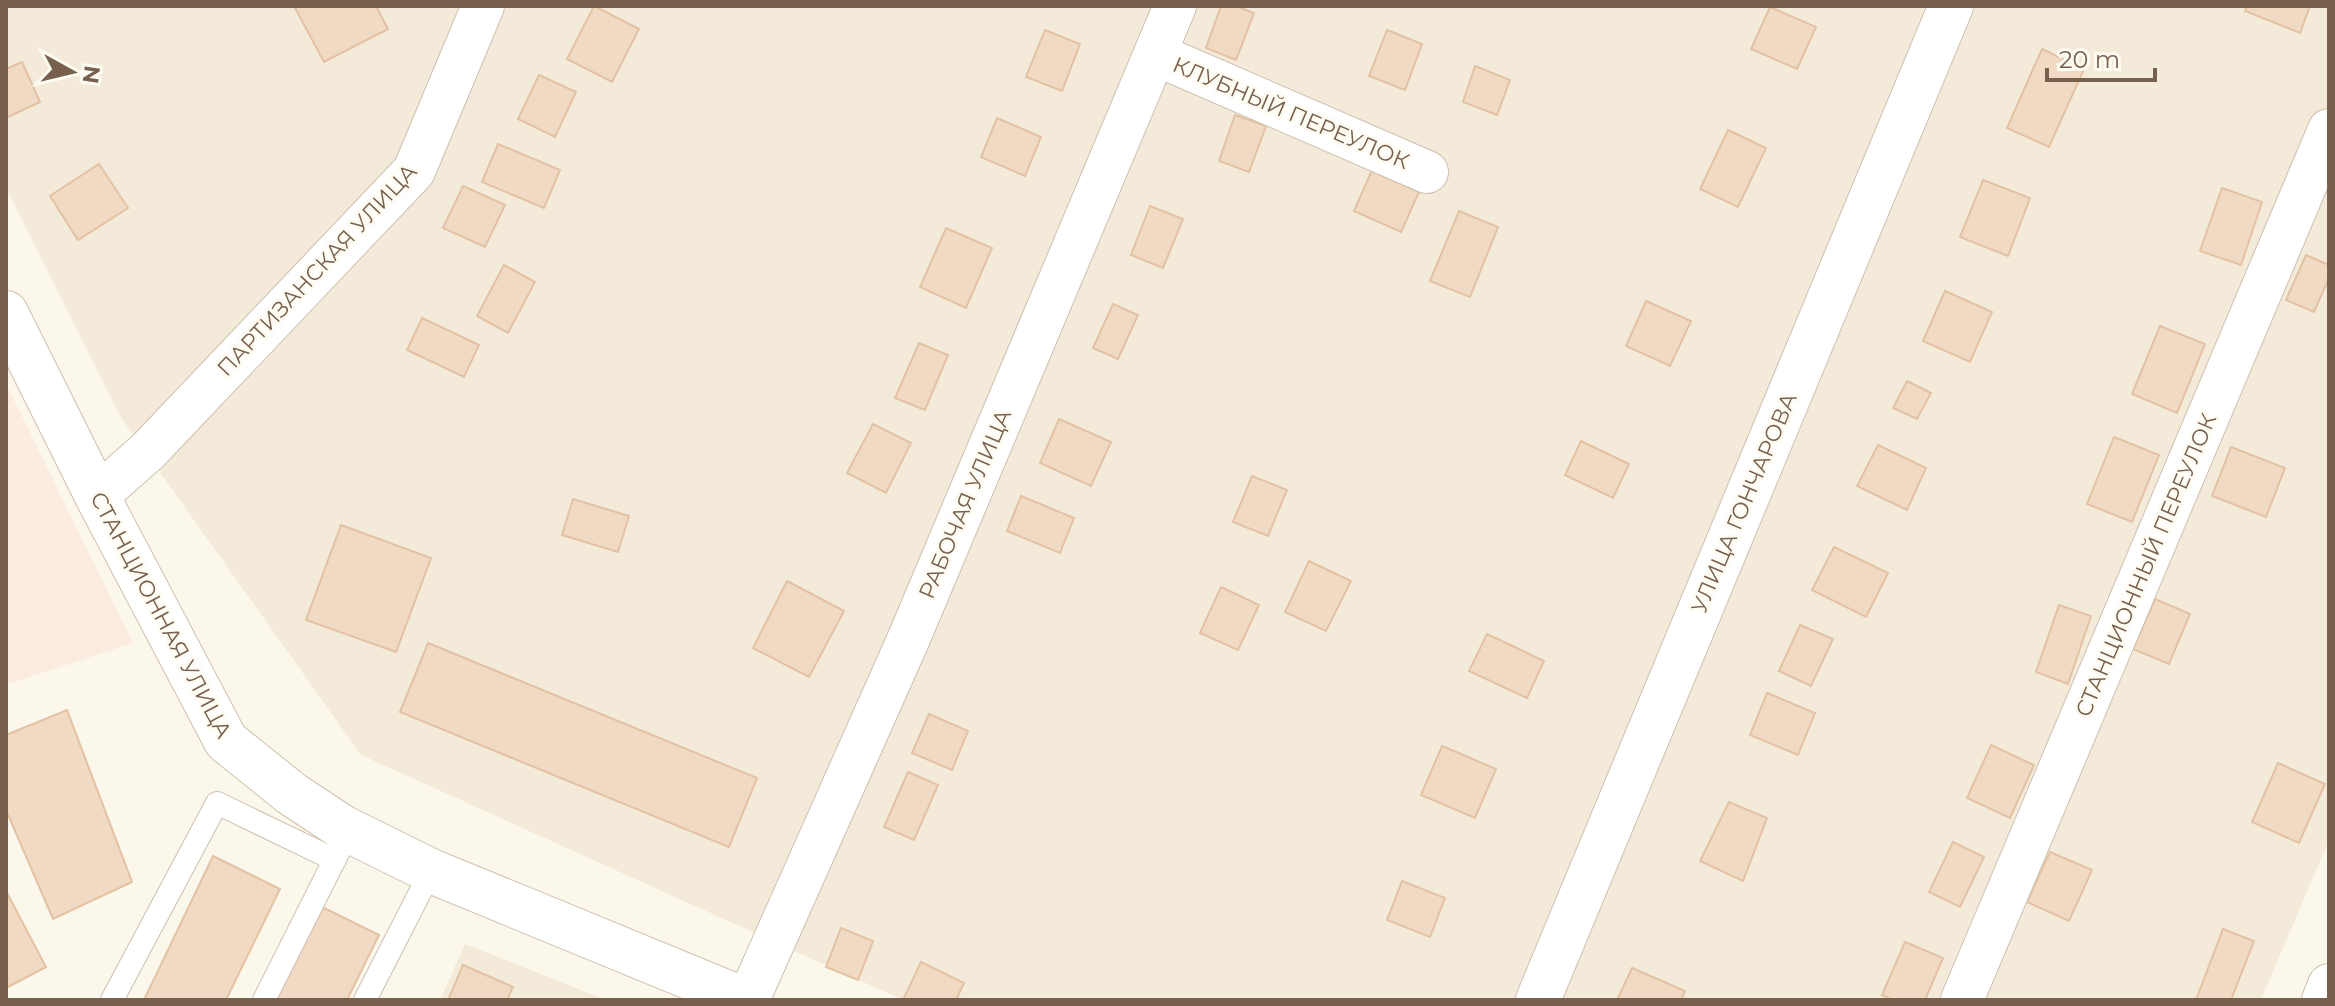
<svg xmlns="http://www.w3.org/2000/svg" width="2335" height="1006" viewBox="0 0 2335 1006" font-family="Montserrat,sans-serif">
	<rect width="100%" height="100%" fill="#fcf7eb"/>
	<path fill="#f4ead9" d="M 6,6 L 2329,6 L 2329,840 L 2261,1000 L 903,1000 L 361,755 L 120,416 L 6,188 Z
		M 465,944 L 606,1000 L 440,1000 Z"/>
	<path fill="#fcebdf" d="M 6,384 L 133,643 L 6,685 Z"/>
	<path fill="#f1dac3" stroke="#e3c2a4" stroke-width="2" d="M 294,6 L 376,6 L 388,29 L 324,62 Z
		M 594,6 L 639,29 L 612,82 L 567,59 Z
		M 1221,6 L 1236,6 L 1254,13 L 1236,60 L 1206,48 Z
		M 2247,6 L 2310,6 L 2300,33 L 2245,11 Z
		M 1770,7 L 1816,27 L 1797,69 L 1751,49 Z
		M 1045,30 L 1080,44 L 1062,91 L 1026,77 Z
		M 1387,30 L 1422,44 L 1405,90 L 1369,76 Z
		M 2042,49 L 2084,69 L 2049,147 L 2007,128 Z
		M 22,62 L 40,102 L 6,118 L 6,69 Z
		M 1475,66 L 1510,80 L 1497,115 L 1463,102 Z
		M 539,75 L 576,92 L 555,137 L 518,119 Z
		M 1235,115 L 1266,126 L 1249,172 L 1219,161 Z
		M 997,118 L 1041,137 L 1025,176 L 981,157 Z
		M 1728,130 L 1766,148 L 1738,207 L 1700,189 Z
		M 498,144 L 560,170 L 544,208 L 482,182 Z
		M 99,164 L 128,208 L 78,240 L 50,196 Z
		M 1372,170 L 1419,192 L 1401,232 L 1354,211 Z
		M 1983,180 L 2030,198 L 2008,256 L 1960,237 Z
		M 463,186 L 505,205 L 485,247 L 443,228 Z
		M 2222,188 L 2262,202 L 2241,265 L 2200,251 Z
		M 1150,206 L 1183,219 L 1163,268 L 1131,255 Z
		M 1459,211 L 1498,227 L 1470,297 L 1430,281 Z
		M 946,228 L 992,248 L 966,308 L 920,287 Z
		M 2306,255 L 2329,265 L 2329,278 L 2314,312 L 2286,300 Z
		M 504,265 L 535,282 L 508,333 L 477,316 Z
		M 1945,291 L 1992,312 L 1970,362 L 1923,341 Z
		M 1646,301 L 1691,321 L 1670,366 L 1626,346 Z
		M 1113,304 L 1138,315 L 1118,359 L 1093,348 Z
		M 422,318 L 479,345 L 464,377 L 407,350 Z
		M 2160,326 L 2205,344 L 2177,413 L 2132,394 Z
		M 919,343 L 948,355 L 925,410 L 895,398 Z
		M 1907,381 L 1931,393 L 1917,419 L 1893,408 Z
		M 1059,419 L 1111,442 L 1091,486 L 1040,463 Z
		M 873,424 L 911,443 L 886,493 L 847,473 Z
		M 2114,437 L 2159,455 L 2132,522 L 2087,504 Z
		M 1581,441 L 1629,464 L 1613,498 L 1565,475 Z
		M 1878,445 L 1926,468 L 1907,510 L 1857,486 Z
		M 2231,447 L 2285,468 L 2266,517 L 2212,496 Z
		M 1252,476 L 1287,490 L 1268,536 L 1233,522 Z
		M 1021,496 L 1074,518 L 1060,553 L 1007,531 Z
		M 573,499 L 629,516 L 618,552 L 562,535 Z
		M 341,525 L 431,558 L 396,652 L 306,620 Z
		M 1834,547 L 1888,573 L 1866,617 L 1812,590 Z
		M 1309,561 L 1351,581 L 1326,631 L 1285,612 Z
		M 787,581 L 844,611 L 809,677 L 753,648 Z
		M 1221,587 L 1259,605 L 1238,650 L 1200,633 Z
		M 2155,599 L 2190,614 L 2169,664 L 2133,649 Z
		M 2059,605 L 2091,616 L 2068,684 L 2036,672 Z
		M 1800,625 L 1833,639 L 1811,686 L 1779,671 Z
		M 1487,634 L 1544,661 L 1527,698 L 1469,671 Z
		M 428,643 L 757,778 L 729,847 L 400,712 Z
		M 1767,693 L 1815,713 L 1798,755 L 1750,735 Z
		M 67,710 L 132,882 L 53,919 L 6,810 L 6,735 Z
		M 929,714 L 968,731 L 952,770 L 912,753 Z
		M 1991,745 L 2034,765 L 2010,818 L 1967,798 Z
		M 1442,746 L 1496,769 L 1475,818 L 1421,795 Z
		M 2278,763 L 2325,784 L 2299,843 L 2252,822 Z
		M 908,772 L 938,785 L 914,840 L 884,827 Z
		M 1729,802 L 1767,818 L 1743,881 L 1700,861 Z
		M 1953,842 L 1984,857 L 1960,907 L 1929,892 Z
		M 2050,852 L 2092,870 L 2069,921 L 2027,902 Z
		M 213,856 L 280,889 L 226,1000 L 144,1000 Z
		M 1402,881 L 1445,898 L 1430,937 L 1387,920 Z
		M 6,891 L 46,967 L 6,988 Z
		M 318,905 L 379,935 L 347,1000 L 272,1000 Z
		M 841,928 L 873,941 L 858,980 L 826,967 Z
		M 2223,929 L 2254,941 L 2231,1000 L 2196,1000 Z
		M 1905,942 L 1943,958 L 1925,1000 L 1893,1000 L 1882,995 Z
		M 921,962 L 964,983 L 956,1000 L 903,1000 Z
		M 463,965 L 513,987 L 507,1000 L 448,1000 Z
		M 1632,968 L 1685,991 L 1681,1000 L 1617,1000 Z"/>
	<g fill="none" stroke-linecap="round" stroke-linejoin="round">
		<defs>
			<path id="service" d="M 112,1000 L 217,803 L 335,860
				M 264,1000 L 340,849
				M 365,1000 L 431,871"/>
			<path id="minor" d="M 1155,54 L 1427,172
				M 97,496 L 148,451 L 414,171 L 483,6
				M 748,1000 L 909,638 L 1175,6
				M 1962,1000 L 2329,130
				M 2323,1000 L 2329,985"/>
			<path id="tertiary" d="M 1538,1000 L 1951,6"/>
			<path id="secondary" d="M 6,313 L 97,496 L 226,741 L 292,794 L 342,827 L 431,871 L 745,1000"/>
		</defs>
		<use href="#service" stroke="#cec0b0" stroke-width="24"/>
		<use href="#minor" stroke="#cec0b0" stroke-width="44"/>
		<use href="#tertiary" stroke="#cec0b0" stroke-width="46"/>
		<use href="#secondary" stroke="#d1c1ae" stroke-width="46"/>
		<use href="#service" stroke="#fff" stroke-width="22"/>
		<use href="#minor" stroke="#fff" stroke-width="42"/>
		<use href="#tertiary" stroke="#fff" stroke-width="44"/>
		<use href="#secondary" stroke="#fff" stroke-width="44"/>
	</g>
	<g text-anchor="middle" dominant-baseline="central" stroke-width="6" stroke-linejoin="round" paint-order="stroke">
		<g font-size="22" fill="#77614e" stroke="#fefbf2">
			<text transform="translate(1291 113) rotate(23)">КЛУБНЫЙ ПЕРЕУЛОК</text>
			<text transform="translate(317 270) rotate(-47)">ПАРТИЗАНСКАЯ УЛИЦА</text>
			<text transform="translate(1744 503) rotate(-67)">УЛИЦА ГОНЧАРОВА</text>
			<text transform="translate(965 504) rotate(-67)">РАБОЧАЯ УЛИЦА</text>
			<text transform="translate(2146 565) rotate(-67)">СТАНЦИОННЫЙ ПЕРЕУЛОК</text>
			<text transform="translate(161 615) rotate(62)">СТАНЦИОННАЯ УЛИЦА</text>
		</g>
	</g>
	<rect width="2335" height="1006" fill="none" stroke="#77614e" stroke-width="16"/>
	<g transform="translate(72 72) rotate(98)" stroke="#fefbf2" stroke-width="6" paint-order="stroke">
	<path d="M0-6L14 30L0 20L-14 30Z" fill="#77614e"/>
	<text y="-12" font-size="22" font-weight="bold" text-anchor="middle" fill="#77614e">N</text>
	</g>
	<path d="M2047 68v12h108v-12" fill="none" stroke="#77614e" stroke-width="4"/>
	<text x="2059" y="68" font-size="24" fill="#77614e" stroke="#fefbf2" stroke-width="6" paint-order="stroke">20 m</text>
</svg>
